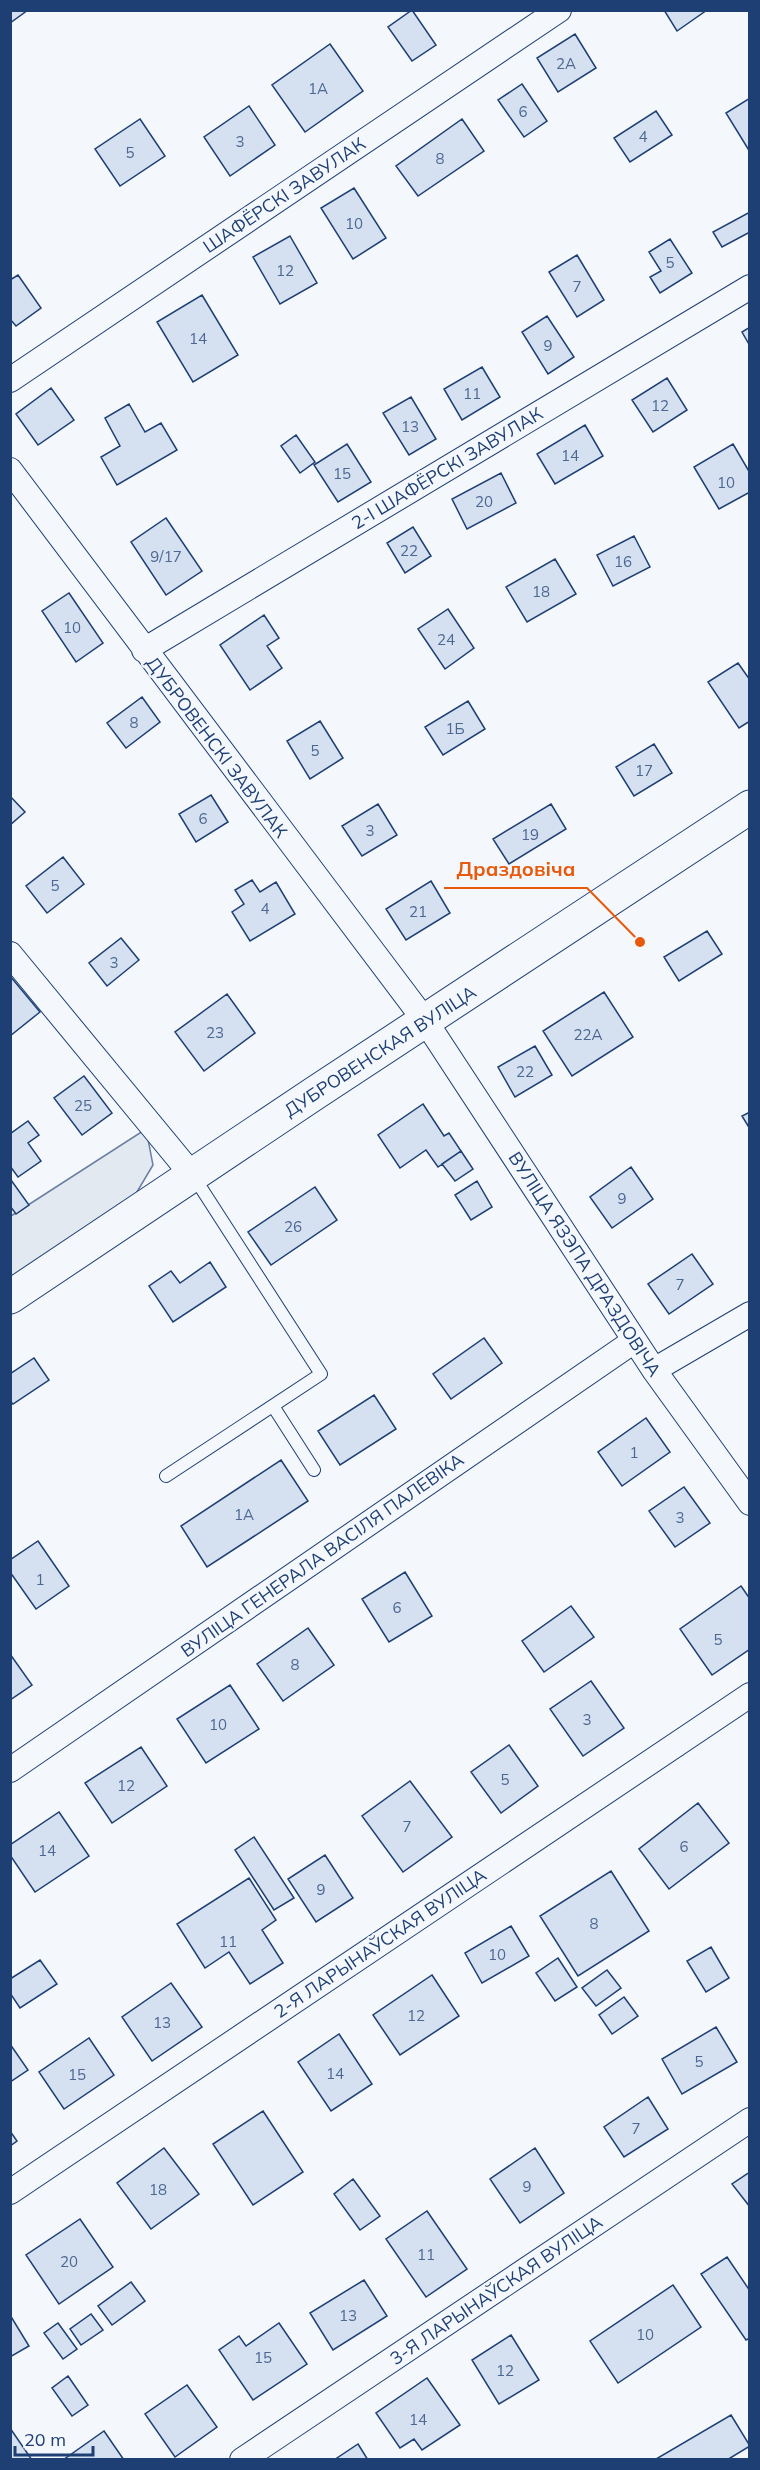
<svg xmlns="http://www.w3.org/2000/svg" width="760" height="2470" viewBox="0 0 760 2470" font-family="Mulish,sans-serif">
	<rect width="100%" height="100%" fill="#f4f7fb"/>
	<path fill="#e3e9f0" stroke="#687fa3" stroke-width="1.5" d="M 146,1129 L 153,1165 L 134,1197 L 11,1278 L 11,1216 Z"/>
	<path fill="#d5e0f0" stroke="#1d3f73" stroke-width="1.5" d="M 10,10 L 28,10 L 10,23 Z
		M 412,10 L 436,45 L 412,61 L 388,27 Z
		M 664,10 L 707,10 L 677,31 Z
		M 575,34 L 596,68 L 558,92 L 537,58 Z
		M 330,44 L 363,91 L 305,132 L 272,85 Z
		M 522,84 L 547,121 L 524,137 L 498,100 Z
		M 750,98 L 750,152 L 726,113 Z
		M 249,106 L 275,145 L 230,176 L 204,137 Z
		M 656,111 L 672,135 L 630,162 L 614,138 Z
		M 140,119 L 165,156 L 120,186 L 95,149 Z
		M 462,119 L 484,151 L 418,196 L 396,166 Z
		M 354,188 L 386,238 L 353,259 L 321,208 Z
		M 750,212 L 750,232 L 722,247 L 713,232 Z
		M 290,236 L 317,283 L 280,304 L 253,257 Z
		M 670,239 L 692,273 L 660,293 L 650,277 L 661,271 L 649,252 Z
		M 577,255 L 604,300 L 577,317 L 549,272 Z
		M 18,275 L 41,308 L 16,326 L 10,319 L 10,280 Z
		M 202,295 L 238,355 L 193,382 L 157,322 Z
		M 547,316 L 574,357 L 548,374 L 522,332 Z
		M 750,327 L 750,346 L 742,332 Z
		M 482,367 L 500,397 L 462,420 L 444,389 Z
		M 667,378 L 687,410 L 653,432 L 632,400 Z
		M 51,388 L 74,420 L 38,445 L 16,414 Z
		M 411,397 L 436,439 L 409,455 L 383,413 Z
		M 129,404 L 145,432 L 161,423 L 177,450 L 117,485 L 101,457 L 120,446 L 105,418 Z
		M 585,425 L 603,456 L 555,484 L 537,454 Z
		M 296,435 L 315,462 L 300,473 L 281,446 Z
		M 347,444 L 371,482 L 338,502 L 314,465 Z
		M 733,444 L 750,473 L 750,492 L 719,509 L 694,467 Z
		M 501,473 L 516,503 L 467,529 L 452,499 Z
		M 166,518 L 202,571 L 166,595 L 131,542 Z
		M 413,527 L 431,556 L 405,573 L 387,543 Z
		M 634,536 L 650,567 L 613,586 L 597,555 Z
		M 555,559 L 576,594 L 527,622 L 506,587 Z
		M 69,593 L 103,643 L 76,662 L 42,611 Z
		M 448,609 L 474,648 L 445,669 L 418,629 Z
		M 264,615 L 279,638 L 267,646 L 282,668 L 250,690 L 220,645 Z
		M 738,663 L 750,680 L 750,721 L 739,728 L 708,682 Z
		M 142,697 L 160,722 L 126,748 L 107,723 Z
		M 468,701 L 485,729 L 443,755 L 425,727 Z
		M 320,721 L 343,758 L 310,779 L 287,741 Z
		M 654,744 L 672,773 L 634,796 L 616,767 Z
		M 211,795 L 228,822 L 196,842 L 179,814 Z
		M 10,796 L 25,812 L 10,825 Z
		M 378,804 L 397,835 L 362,856 L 342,826 Z
		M 551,804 L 566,829 L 509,864 L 493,839 Z
		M 63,857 L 84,884 L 47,913 L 26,886 Z
		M 252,880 L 260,892 L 276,882 L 295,914 L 250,941 L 232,912 L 244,904 L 235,890 Z
		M 431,881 L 450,913 L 406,940 L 386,909 Z
		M 707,931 L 722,954 L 679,981 L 664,957 Z
		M 121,938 L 139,960 L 107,986 L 89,963 Z
		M 10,976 L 40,1012 L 10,1036 Z
		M 604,992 L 633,1037 L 572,1076 L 543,1031 Z
		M 227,994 L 255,1033 L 204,1071 L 175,1032 Z
		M 535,1046 L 552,1075 L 515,1097 L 498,1067 Z
		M 84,1076 L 112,1113 L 82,1135 L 54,1098 Z
		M 423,1104 L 444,1136 L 449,1133 L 461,1151 L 438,1167 L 426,1150 L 400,1168 L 378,1135 Z
		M 750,1112 L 750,1129 L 742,1116 Z
		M 28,1121 L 39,1135 L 28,1143 L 41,1161 L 18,1177 L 10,1166 L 10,1134 Z
		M 461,1151 L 473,1169 L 455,1181 L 442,1164 Z
		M 631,1167 L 653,1199 L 612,1228 L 590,1197 Z
		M 11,1180 L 29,1205 L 16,1214 L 10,1206 Z
		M 477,1181 L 492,1207 L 471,1220 L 455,1195 Z
		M 315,1187 L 337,1220 L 271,1265 L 248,1232 Z
		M 692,1254 L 713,1284 L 669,1314 L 648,1284 Z
		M 210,1262 L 226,1287 L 173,1322 L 149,1286 L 171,1271 L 180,1283 Z
		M 484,1338 L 502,1363 L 451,1399 L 433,1374 Z
		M 34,1358 L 49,1380 L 13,1404 L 10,1401 L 10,1374 Z
		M 374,1395 L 396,1429 L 340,1465 L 318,1431 Z
		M 646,1418 L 670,1452 L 622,1486 L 598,1452 Z
		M 281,1460 L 308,1501 L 207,1567 L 181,1526 Z
		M 684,1487 L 710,1523 L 675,1547 L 649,1511 Z
		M 38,1541 L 69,1586 L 36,1609 L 10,1572 L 10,1560 Z
		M 405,1572 L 432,1616 L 389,1642 L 362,1599 Z
		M 741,1586 L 750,1599 L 750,1649 L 712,1675 L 680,1629 Z
		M 571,1606 L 594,1637 L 544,1672 L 522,1641 Z
		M 308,1628 L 334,1665 L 283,1701 L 257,1664 Z
		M 10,1654 L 32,1685 L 10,1700 Z
		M 591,1681 L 624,1728 L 583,1756 L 550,1709 Z
		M 230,1685 L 259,1729 L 206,1763 L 177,1719 Z
		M 509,1745 L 538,1786 L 501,1813 L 471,1772 Z
		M 141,1747 L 167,1786 L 112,1823 L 85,1783 Z
		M 410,1781 L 452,1837 L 403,1872 L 362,1816 Z
		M 698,1803 L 729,1843 L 669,1889 L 639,1849 Z
		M 59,1812 L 89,1856 L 35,1892 L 10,1855 L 10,1845 Z
		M 254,1837 L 294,1898 L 274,1910 L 235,1850 Z
		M 325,1855 L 353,1898 L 316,1922 L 288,1879 Z
		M 611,1871 L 649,1931 L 578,1976 L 540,1916 Z
		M 249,1878 L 276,1920 L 262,1930 L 283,1963 L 250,1984 L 229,1952 L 205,1968 L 177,1924 Z
		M 511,1926 L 529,1956 L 482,1983 L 465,1953 Z
		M 711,1947 L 729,1978 L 706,1992 L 687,1961 Z
		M 558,1958 L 577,1987 L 555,2001 L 536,1973 Z
		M 40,1960 L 57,1984 L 20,2008 L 10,1993 L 10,1979 Z
		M 607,1970 L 621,1988 L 596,2006 L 582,1988 Z
		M 432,1975 L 459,2016 L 400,2055 L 373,2015 Z
		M 171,1983 L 202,2027 L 152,2061 L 122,2017 Z
		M 624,1997 L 638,2016 L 612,2034 L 599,2015 Z
		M 716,2027 L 737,2062 L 682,2094 L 662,2059 Z
		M 339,2034 L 372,2084 L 331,2111 L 298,2062 Z
		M 89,2038 L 114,2075 L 64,2109 L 39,2072 Z
		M 10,2044 L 28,2070 L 10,2082 Z
		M 648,2097 L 668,2129 L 624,2157 L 604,2127 Z
		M 263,2111 L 303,2172 L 253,2205 L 213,2144 Z
		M 10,2131 L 17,2141 L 10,2146 Z
		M 164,2148 L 199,2194 L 151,2229 L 117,2183 Z
		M 535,2148 L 564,2193 L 520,2223 L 490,2179 Z
		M 750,2172 L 750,2207 L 732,2184 Z
		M 353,2179 L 380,2216 L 360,2230 L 334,2194 Z
		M 427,2211 L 467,2269 L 426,2297 L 386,2239 Z
		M 80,2219 L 113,2267 L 59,2304 L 26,2255 Z
		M 727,2257 L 750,2291 L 750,2338 L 746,2340 L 701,2274 Z
		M 364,2280 L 387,2316 L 333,2350 L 310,2313 Z
		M 131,2282 L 145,2301 L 112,2325 L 98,2306 Z
		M 673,2285 L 701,2327 L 618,2383 L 590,2341 Z
		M 91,2314 L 103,2330 L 81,2345 L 70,2329 Z
		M 10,2315 L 29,2346 L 10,2357 Z
		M 58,2323 L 77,2349 L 63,2359 L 44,2333 Z
		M 279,2323 L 307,2364 L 253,2400 L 219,2350 L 239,2336 L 246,2346 Z
		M 511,2335 L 539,2380 L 499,2404 L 472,2360 Z
		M 68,2376 L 88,2405 L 72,2416 L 52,2388 Z
		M 427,2378 L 460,2425 L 422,2450 L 414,2439 L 400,2448 L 376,2413 Z
		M 187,2385 L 217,2427 L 175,2457 L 145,2414 Z
		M 731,2415 L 750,2446 L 727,2460 L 656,2459 Z
		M 10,2428 L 32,2460 L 10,2460 Z
		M 104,2431 L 124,2460 L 63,2460 Z
		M 358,2444 L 368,2460 L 334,2460 Z"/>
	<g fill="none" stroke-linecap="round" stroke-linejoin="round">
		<defs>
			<path id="service" d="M 273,1406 L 314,1470
				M 166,1476 L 321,1374 L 194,1177"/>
			<path id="minor" d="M 10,380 L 559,10
				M 10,470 L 426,1022 L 654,1370 L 750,1503
				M 144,650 L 750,287
				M 10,954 L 193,1176
				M 654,1370 L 750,1314
				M 10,1770 L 634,1341
				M 10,2192 L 750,1695
				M 242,2460 L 750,2120"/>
			<path id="primary" d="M 10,1297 L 315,1093 L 750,807"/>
		</defs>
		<use href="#service" stroke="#1d3f73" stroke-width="14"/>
		<use href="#minor" stroke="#1d3f73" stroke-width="26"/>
		<use href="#primary" stroke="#1d3f73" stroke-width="35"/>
		<use href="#service" stroke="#f4f7fb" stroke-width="12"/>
		<use href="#minor" stroke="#f4f7fb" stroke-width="24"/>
		<use href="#primary" stroke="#f4f7fb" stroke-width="33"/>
	</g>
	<g text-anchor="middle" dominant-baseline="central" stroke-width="4.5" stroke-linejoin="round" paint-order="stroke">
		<g font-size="15" fill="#4b6792">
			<text x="566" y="63">2А</text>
			<text x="318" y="88">1А</text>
			<text x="523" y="111">6</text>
			<text x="643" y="136">4</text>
			<text x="240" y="141">3</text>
			<text x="130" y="152">5</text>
			<text x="440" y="158">8</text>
			<text x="354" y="223">10</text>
			<text x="670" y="262">5</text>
			<text x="285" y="270">12</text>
			<text x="577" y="286">7</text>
			<text x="198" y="338">14</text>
			<text x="548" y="345">9</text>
			<text x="472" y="393">11</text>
			<text x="660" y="405">12</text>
			<text x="410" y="426">13</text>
			<text x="570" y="455">14</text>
			<text x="342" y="473">15</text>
			<text x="726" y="482">10</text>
			<text x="484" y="501">20</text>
			<text x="409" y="550">22</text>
			<text x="166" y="556">9/17</text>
			<text x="623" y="561">16</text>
			<text x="541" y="591">18</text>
			<text x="72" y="627">10</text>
			<text x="446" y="639">24</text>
			<text x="134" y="722">8</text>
			<text x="455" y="728">1Б</text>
			<text x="315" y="750">5</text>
			<text x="644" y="770">17</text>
			<text x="203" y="818">6</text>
			<text x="370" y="830">3</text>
			<text x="530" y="834">19</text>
			<text x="55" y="885">5</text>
			<text x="265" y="908">4</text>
			<text x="418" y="911">21</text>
			<text x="114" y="962">3</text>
			<text x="215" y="1032">23</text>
			<text x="588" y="1034">22А</text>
			<text x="525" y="1071">22</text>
			<text x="83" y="1105">25</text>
			<text x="622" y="1198">9</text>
			<text x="293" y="1226">26</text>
			<text x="680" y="1284">7</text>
			<text x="634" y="1452">1</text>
			<text x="244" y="1514">1А</text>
			<text x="680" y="1517">3</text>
			<text x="40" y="1579">1</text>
			<text x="397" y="1607">6</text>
			<text x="718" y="1639">5</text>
			<text x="295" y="1664">8</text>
			<text x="587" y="1719">3</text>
			<text x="218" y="1724">10</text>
			<text x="505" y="1779">5</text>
			<text x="126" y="1785">12</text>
			<text x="407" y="1826">7</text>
			<text x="684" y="1846">6</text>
			<text x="47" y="1850">14</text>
			<text x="321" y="1889">9</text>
			<text x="594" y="1923">8</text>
			<text x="228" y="1941">11</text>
			<text x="497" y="1954">10</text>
			<text x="416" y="2015">12</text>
			<text x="162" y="2022">13</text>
			<text x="699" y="2061">5</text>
			<text x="335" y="2073">14</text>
			<text x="77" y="2074">15</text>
			<text x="636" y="2128">7</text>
			<text x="527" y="2186">9</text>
			<text x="158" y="2189">18</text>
			<text x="426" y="2254">11</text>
			<text x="69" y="2261">20</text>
			<text x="348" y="2315">13</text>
			<text x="645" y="2334">10</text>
			<text x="263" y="2357">15</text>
			<text x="505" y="2370">12</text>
			<text x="418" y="2419">14</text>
		</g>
		<g font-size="18" fill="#1d3f73" stroke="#f4f7fb">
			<text transform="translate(284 195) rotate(-34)">ШАФЁРСКІ ЗАВУЛАК</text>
			<text transform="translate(447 468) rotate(-31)">2-І ШАФЁРСКІ ЗАВУЛАК</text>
			<text transform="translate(217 747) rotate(53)">ДУБРОВЕНСКІ ЗАВУЛАК</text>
			<text transform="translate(380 1051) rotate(-33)">ДУБРОВЕНСКАЯ ВУЛІЦА</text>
			<text transform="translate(585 1264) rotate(57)">ВУЛІЦА ЯЗЭПА ДРАЗДОВІЧА</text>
			<text transform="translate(322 1555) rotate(-35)">ВУЛІЦА ГЕНЕРАЛА ВАСІЛЯ ПАЛЕВІКА</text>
			<text transform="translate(380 1943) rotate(-34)">2-Я ЛАРЫНАЎСКАЯ ВУЛІЦА</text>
			<text transform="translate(496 2290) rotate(-34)">3-Я ЛАРЫНАЎСКАЯ ВУЛІЦА</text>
		</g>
	</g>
	<path fill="none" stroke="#e8590c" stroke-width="2" d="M640 942L587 888H444"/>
	<circle fill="#e8590c" stroke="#f4f7fb" stroke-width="2" cx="640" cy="942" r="6"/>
	<g font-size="20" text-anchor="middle" font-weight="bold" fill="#e8590c" stroke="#f4f7fb" stroke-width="4.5" stroke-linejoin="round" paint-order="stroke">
		<text x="516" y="876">Драздовіча</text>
	</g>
	<rect width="760" height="2470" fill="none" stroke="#1d3f73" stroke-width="24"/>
	<path d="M15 2446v9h78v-9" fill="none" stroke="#1d3f73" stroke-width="3"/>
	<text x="24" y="2446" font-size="18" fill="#1d3f73" stroke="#f4f7fb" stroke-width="4.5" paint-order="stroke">20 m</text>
</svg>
